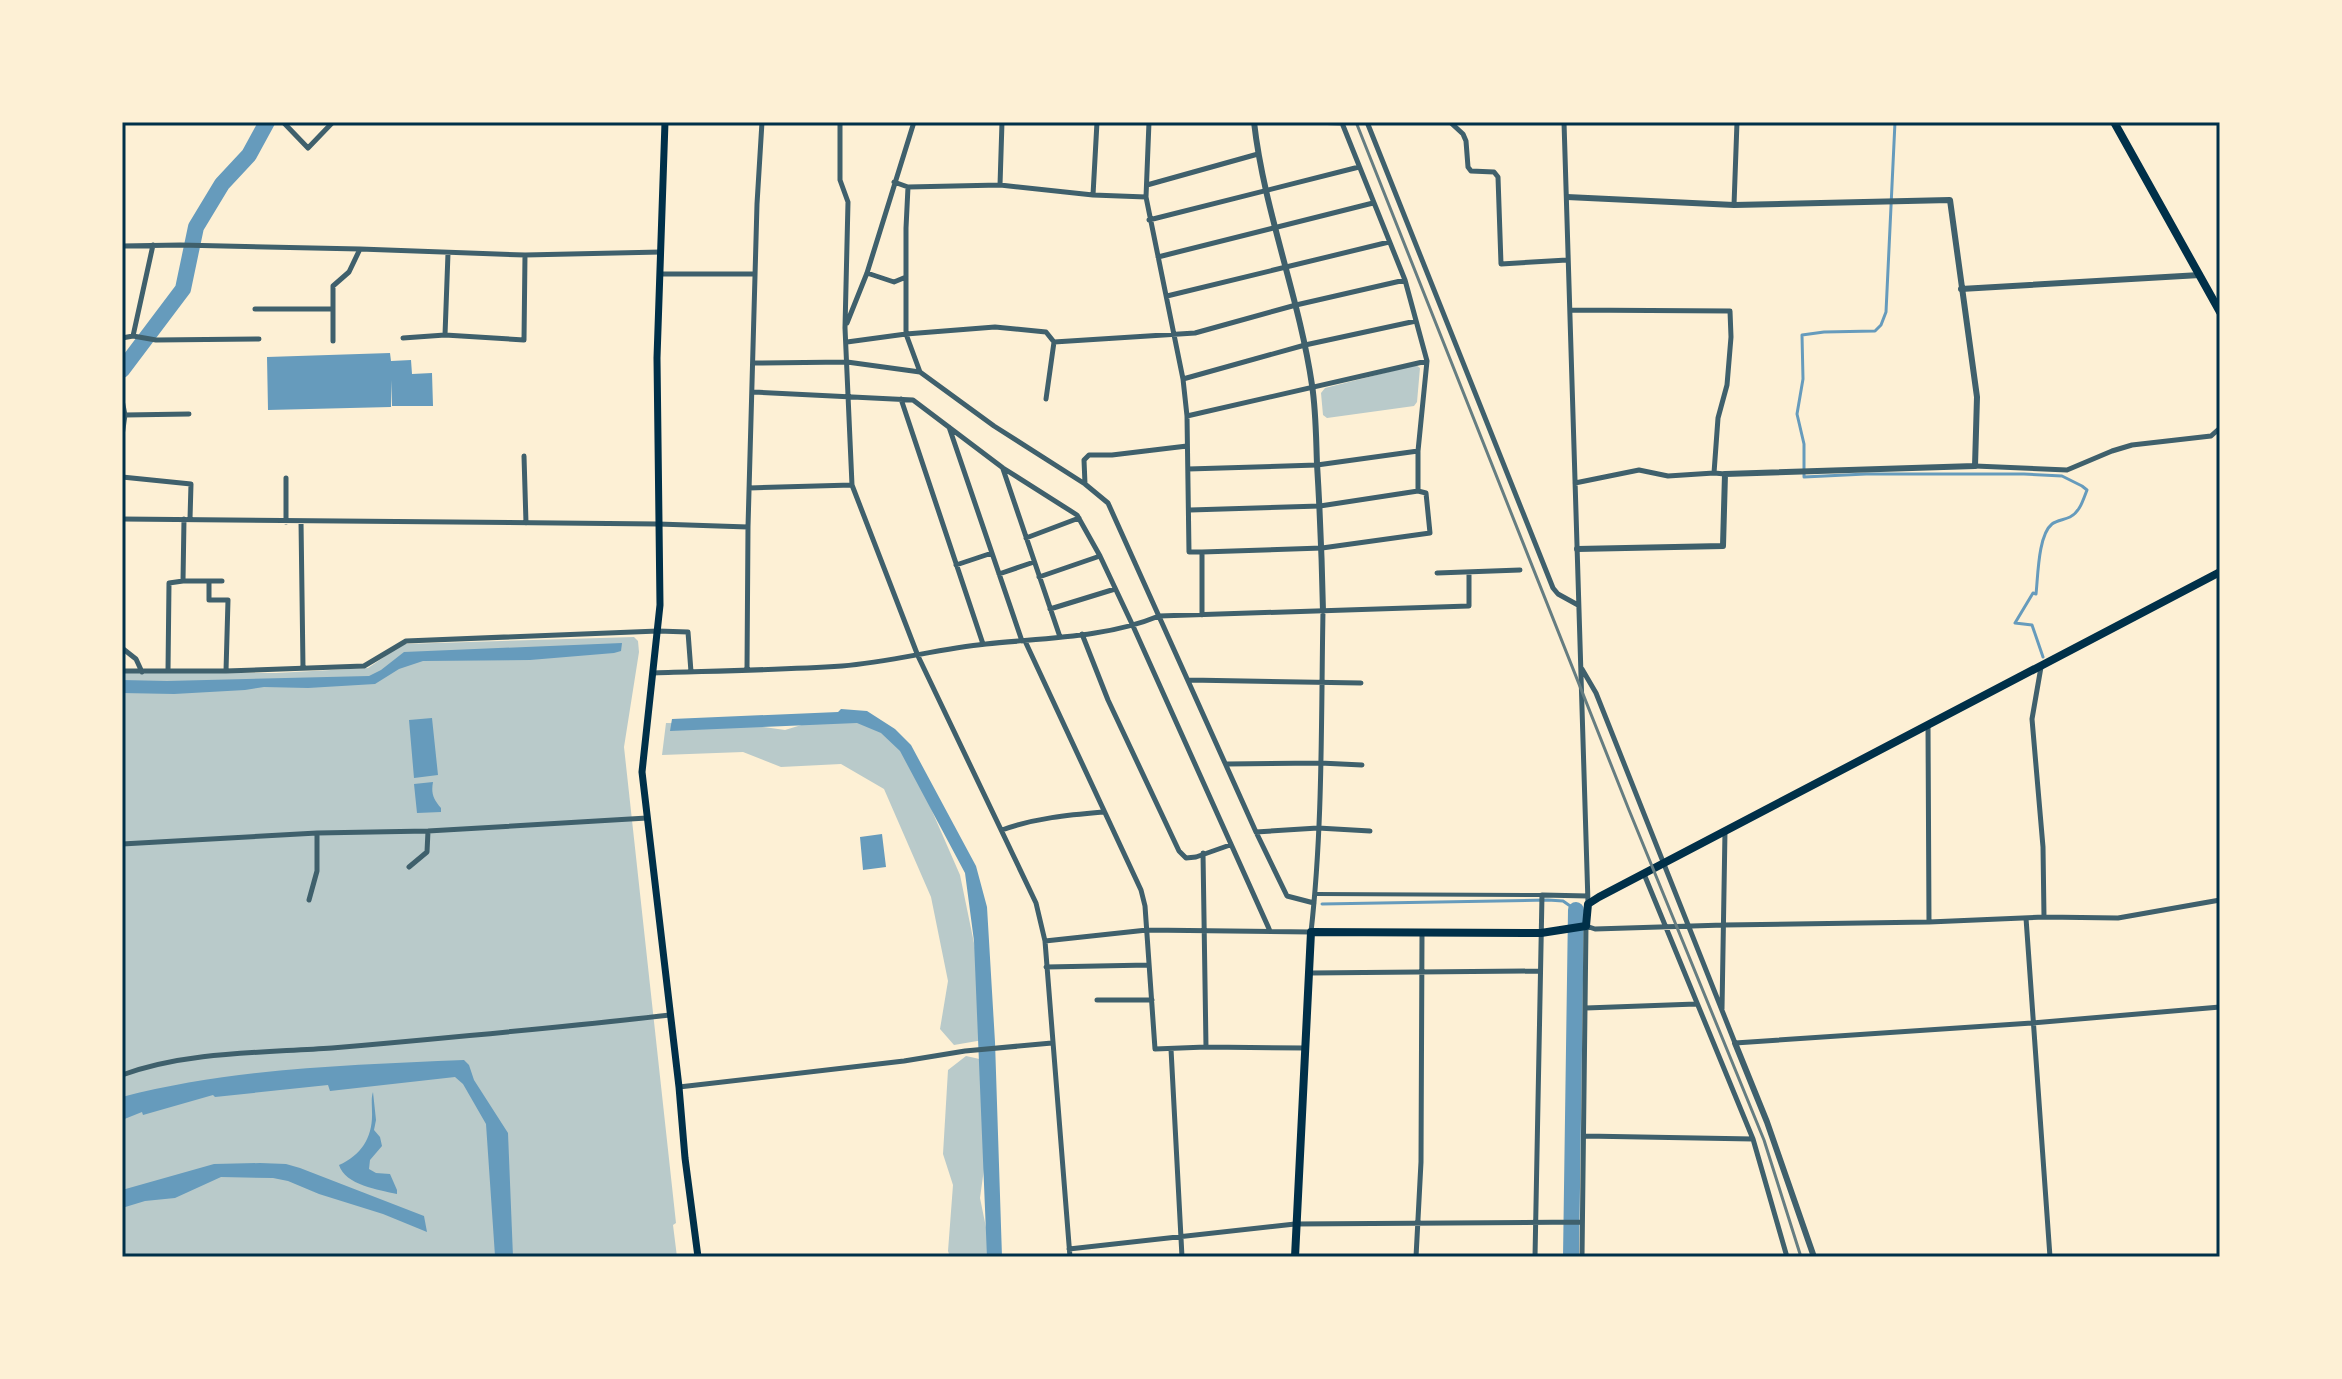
<svg xmlns="http://www.w3.org/2000/svg" width="2342" height="1379" viewBox="0 0 2342 1379" font-family="Jost,sans-serif">
	<rect width="100%" height="100%" fill="#fdf0d5"/>
	<path fill="#b9caca" d="M 1416,365 L 1420,368 L 1417,402 L 1414,406 L 1327,418 L 1323,415 L 1321,393 L 1325,388 Z
		M 634,637 L 638,641 L 639,652 L 624,747 L 676,1223 L 673,1225 L 677,1257 L 122,1257 L 122,673 L 276,673 L 368,668 L 403,644 Z
		M 831,716 L 883,729 L 908,756 L 960,875 L 981,977 L 983,1040 L 954,1045 L 940,1029 L 948,981 L 931,897 L 884,789 L 841,764 L 781,767 L 743,752 L 662,755 L 666,723 L 741,724 L 785,730 Z
		M 966,1056 L 984,1060 L 987,1147 L 980,1198 L 992,1257 L 950,1257 L 948,1251 L 953,1185 L 943,1154 L 948,1070 Z"/>
	<path fill="#669bbc" d="M 390,353 L 391,361 L 411,360 L 412,374 L 432,373 L 433,406 L 392,406 L 391,380 L 391,407 L 268,410 L 267,357 Z
		M 622,643 L 621,651 L 614,653 L 530,660 L 423,661 L 399,669 L 375,684 L 308,688 L 264,687 L 245,690 L 174,694 L 122,693 L 122,680 L 167,681 L 369,676 L 381,670 L 404,652 Z
		M 841,709 L 867,711 L 895,729 L 911,745 L 976,866 L 987,907 L 995,1042 L 1002,1257 L 987,1257 L 974,941 L 965,873 L 900,751 L 881,733 L 857,723 L 670,731 L 672,719 L 838,712 Z
		M 432,718 L 438,775 L 414,778 L 409,720 Z
		M 433,782 C 431,793 433,799 441,808 L 441,812 L 417,813 L 414,784 Z
		M 882,834 L 886,867 L 863,870 L 860,837 Z
		M 464,1060 L 469,1065 L 474,1080 L 508,1133 L 513,1257 L 491,1257 L 495,1256 L 486,1124 L 463,1084 L 455,1077 L 330,1091 L 328,1085 L 215,1097 L 213,1095 L 143,1115 L 142,1112 L 122,1120 L 122,1097 C 234,1068 350,1065 464,1060 Z
		M 373,1092 L 376,1120 L 374,1130 L 380,1137 L 382,1146 L 370,1160 L 369,1169 L 376,1173 L 390,1174 L 397,1190 L 397,1194 C 379,1190 345,1185 339,1165 C 362,1155 373,1136 372,1112 C 372,1104 371,1098 373,1092 Z
		M 260,1163 L 286,1164 L 300,1168 L 424,1216 L 427,1232 L 383,1214 L 319,1194 L 288,1181 L 273,1178 L 221,1177 L 175,1198 L 145,1201 L 122,1208 L 122,1190 L 214,1164 Z"/>
	<g fill="none" stroke-linecap="round" stroke-linejoin="round">
		<path stroke="#669bbc" stroke-width="3" d="M 1895,122 L 1886,312 L 1881,325 L 1875,331 L 1824,332 L 1802,335 L 1803,379 L 1797,414 L 1804,444 L 1804,477 L 1866,474 L 2024,474 L 2062,476 L 2082,486 L 2087,490 C 2083,500 2080,512 2070,517 C 2064,520 2057,520 2052,524 C 2038,535 2038,577 2036,594 L 2033,593 L 2015,623 L 2032,625 L 2043,657
			M 1322,904 L 1548,900 L 1563,901 L 1576,910"/>
		<path stroke="#669bbc" stroke-width="16" d="M 122,370 L 183,289 L 196,227 L 222,184 L 249,155 L 267,122
			M 1571,1257 L 1576,910"/>
		<path stroke="#3f606c" stroke-width="4" d="M 1316,894 L 1541,895"/>
		<path stroke="#3f606c" stroke-width="5" d="M 283,122 L 308,148 L 333,122
			M 840,122 L 840,180 L 848,202 L 845,328 L 852,485 L 918,656 L 1036,903 L 1045,941 L 1070,1257
			M 1149,122 L 1146,197 L 1183,379 L 1187,416 L 1189,552 L 1202,552 L 1322,548 L 1430,533 L 1426,493 L 1418,491 L 1418,451 L 1427,361 L 1405,280 L 1342,123 L 1312,122
			M 1367,122 L 1553,588 L 1558,594 L 1578,605
			M 1450,122 L 1463,134 L 1466,141 L 1468,167 L 1471,171 L 1494,172 L 1498,177 L 1501,264 L 1567,260
			M 1564,122 L 1588,903
			M 894,182 L 908,187 L 1000,185 L 1093,195 L 1146,197
			M 1000,185 L 1002,122
			M 1147,185 L 1258,154
			M 908,187 L 906,228 L 906,334 L 920,372
			M 1093,195 L 1097,122
			M 1734,205 L 1737,122
			M 1149,220 L 1359,167
			M 122,246 L 180,245 L 360,249 L 525,255 L 661,252
			M 1158,257 L 1373,203
			M 867,273 L 894,282 L 906,277
			M 660,274 L 755,274
			M 1167,296 L 1389,242
			M 255,309 L 333,309
			M 1570,310 L 1730,311 L 1731,337 L 1727,385 L 1718,418 L 1714,473
			M 847,323 L 867,273 L 914,122
			M 445,335 L 448,253
			M 133,336 L 153,245
			M 122,338 L 133,336 L 156,340 L 259,339
			M 403,338 L 445,335 L 524,340 L 525,255
			M 333,341 L 333,286 L 349,272 L 360,249
			M 847,342 L 906,334 L 995,327 L 1046,332 L 1054,342 L 1046,399
			M 1054,342 L 1195,333 L 1296,305 L 1405,280
			M 754,363 L 847,362 L 920,372 L 994,426 L 1085,484 L 1108,503 L 1256,832 L 1287,896 L 1314,903
			M 1183,379 L 1305,345 L 1416,321
			M 754,392 L 913,400 L 1003,468 L 1077,515 L 1100,556 L 1133,626 L 1270,931
			M 901,399 L 983,644
			M 122,400 L 125,415 L 122,436
			M 125,415 L 189,414
			M 1187,416 L 1427,361
			M 949,427 L 1022,641
			M 524,456 L 526,523
			M 1975,466 L 2067,470 L 2112,451 L 2132,445 L 2211,436 L 2220,428
			M 1003,469 L 1060,637
			M 1188,469 L 1317,465 L 1418,451
			M 122,477 L 191,484 L 190,519
			M 1575,483 L 1639,470 L 1668,476 L 1714,473 L 1725,474
			M 1085,484 L 1084,460 L 1089,455 L 1112,455 L 1187,446
			M 749,488 L 852,485
			M 1190,510 L 1320,506 L 1418,491
			M 122,519 L 658,524 L 748,527
			M 301,521 L 303,668
			M 286,522 L 286,478
			M 1026,538 L 1079,518
			M 956,565 L 992,553
			M 1437,573 L 1520,570
			M 999,574 L 1034,562
			M 1039,577 L 1100,556
			M 183,581 L 222,581
			M 209,581 L 209,600 L 228,600 L 226,671
			M 1050,609 L 1115,589
			M 1202,615 L 1202,552
			M 1082,634 L 1108,700 L 1179,851 L 1186,858 L 1196,857 L 1230,845
			M 1025,641 L 1141,890 L 1145,906 L 1155,1049 L 1206,1047 L 1305,1048
			M 122,648 L 136,659 L 142,672
			M 2041,667 L 2032,719 L 2043,847 L 2044,917
			M 747,669 L 748,527 L 757,204 L 762,122
			M 1582,669 L 1596,693 L 1735,1043 L 2032,1023 L 2220,1007
			M 122,671 L 226,671 L 364,666 L 406,641 L 658,631 L 688,632 L 691,672
			M 168,671 L 169,583 L 183,581 L 184,519
			M 654,673 C 716,671 779,670 842,666 C 890,662 938,649 986,644 C 1043,638 1106,638 1159,616 L 1469,606 L 1469,572
			M 1189,680 L 1361,683
			M 1928,724 L 1929,922
			M 1227,764 L 1320,763 L 1362,765
			M 1002,830 C 1035,818 1068,815 1103,812
			M 1256,832 L 1318,828 L 1370,831
			M 122,844 L 317,833 L 428,831 L 647,818
			M 1203,853 L 1206,1047
			M 409,867 L 427,852 L 428,831
			M 1644,874 L 1753,1139 L 1787,1257
			M 309,900 L 317,871 L 317,833
			M 2026,918 L 2050,1257
			M 1045,941 L 1147,930 L 1311,932 C 1323,826 1321,718 1323,611
			M 1046,967 L 1149,965
			M 1310,973 L 1540,971
			M 1097,1000 L 1152,1000
			M 1586,1008 L 1696,1004
			M 1722,1009 L 1725,831
			M 1171,1049 L 1182,1257
			M 122,1075 C 188,1051 263,1053 332,1048 C 445,1038 558,1028 670,1015
			M 679,1087 L 904,1061 L 965,1051 L 1052,1043
			M 1585,1136 L 1753,1139
			M 1069,1249 L 1295,1224 L 1581,1222
			M 1416,1257 L 1421,1162 L 1422,933
			M 1535,1257 L 1542,895 L 1588,896
			M 1582,1257 L 1586,926 L 1595,929 L 1724,925 L 1929,922 L 2044,917 L 2118,918 L 2220,900"/>
		<path stroke="#3f606c" stroke-width="6" d="M 1254,122 C 1264,211 1299,296 1312,385 C 1316,411 1316,438 1317,464 C 1320,513 1322,562 1323,611
			M 1567,197 L 1734,205 L 1950,200 L 1977,397 L 1975,466 L 1725,474 L 1723,546 L 1577,549
			M 1961,289 L 2200,275
			M 1735,1043 L 1767,1122 L 1814,1257"/>
		<path stroke="#003049" stroke-width="7" d="M 665,122 L 657,358 L 660,605 L 642,772 L 679,1087 L 685,1158 L 698,1257"/>
		<path stroke="#003049" stroke-width="8" d="M 2114,122 L 2220,312
			M 1295,1257 L 1311,932 L 1541,933 L 1586,926 L 1588,904 L 1599,897 L 2220,572"/>
		<path stroke="#657d81" stroke-width="3" d="M 1356,122 L 1629,810 L 1764,1140 L 1801,1257"/>
	</g>
	<rect width="2342" height="1379" fill="none" stroke="#fdf0d5" stroke-width="248"/>
	<rect x="124" y="124" width="2094" height="1131" fill="none" stroke="#003049" stroke-width="3"/>
</svg>
